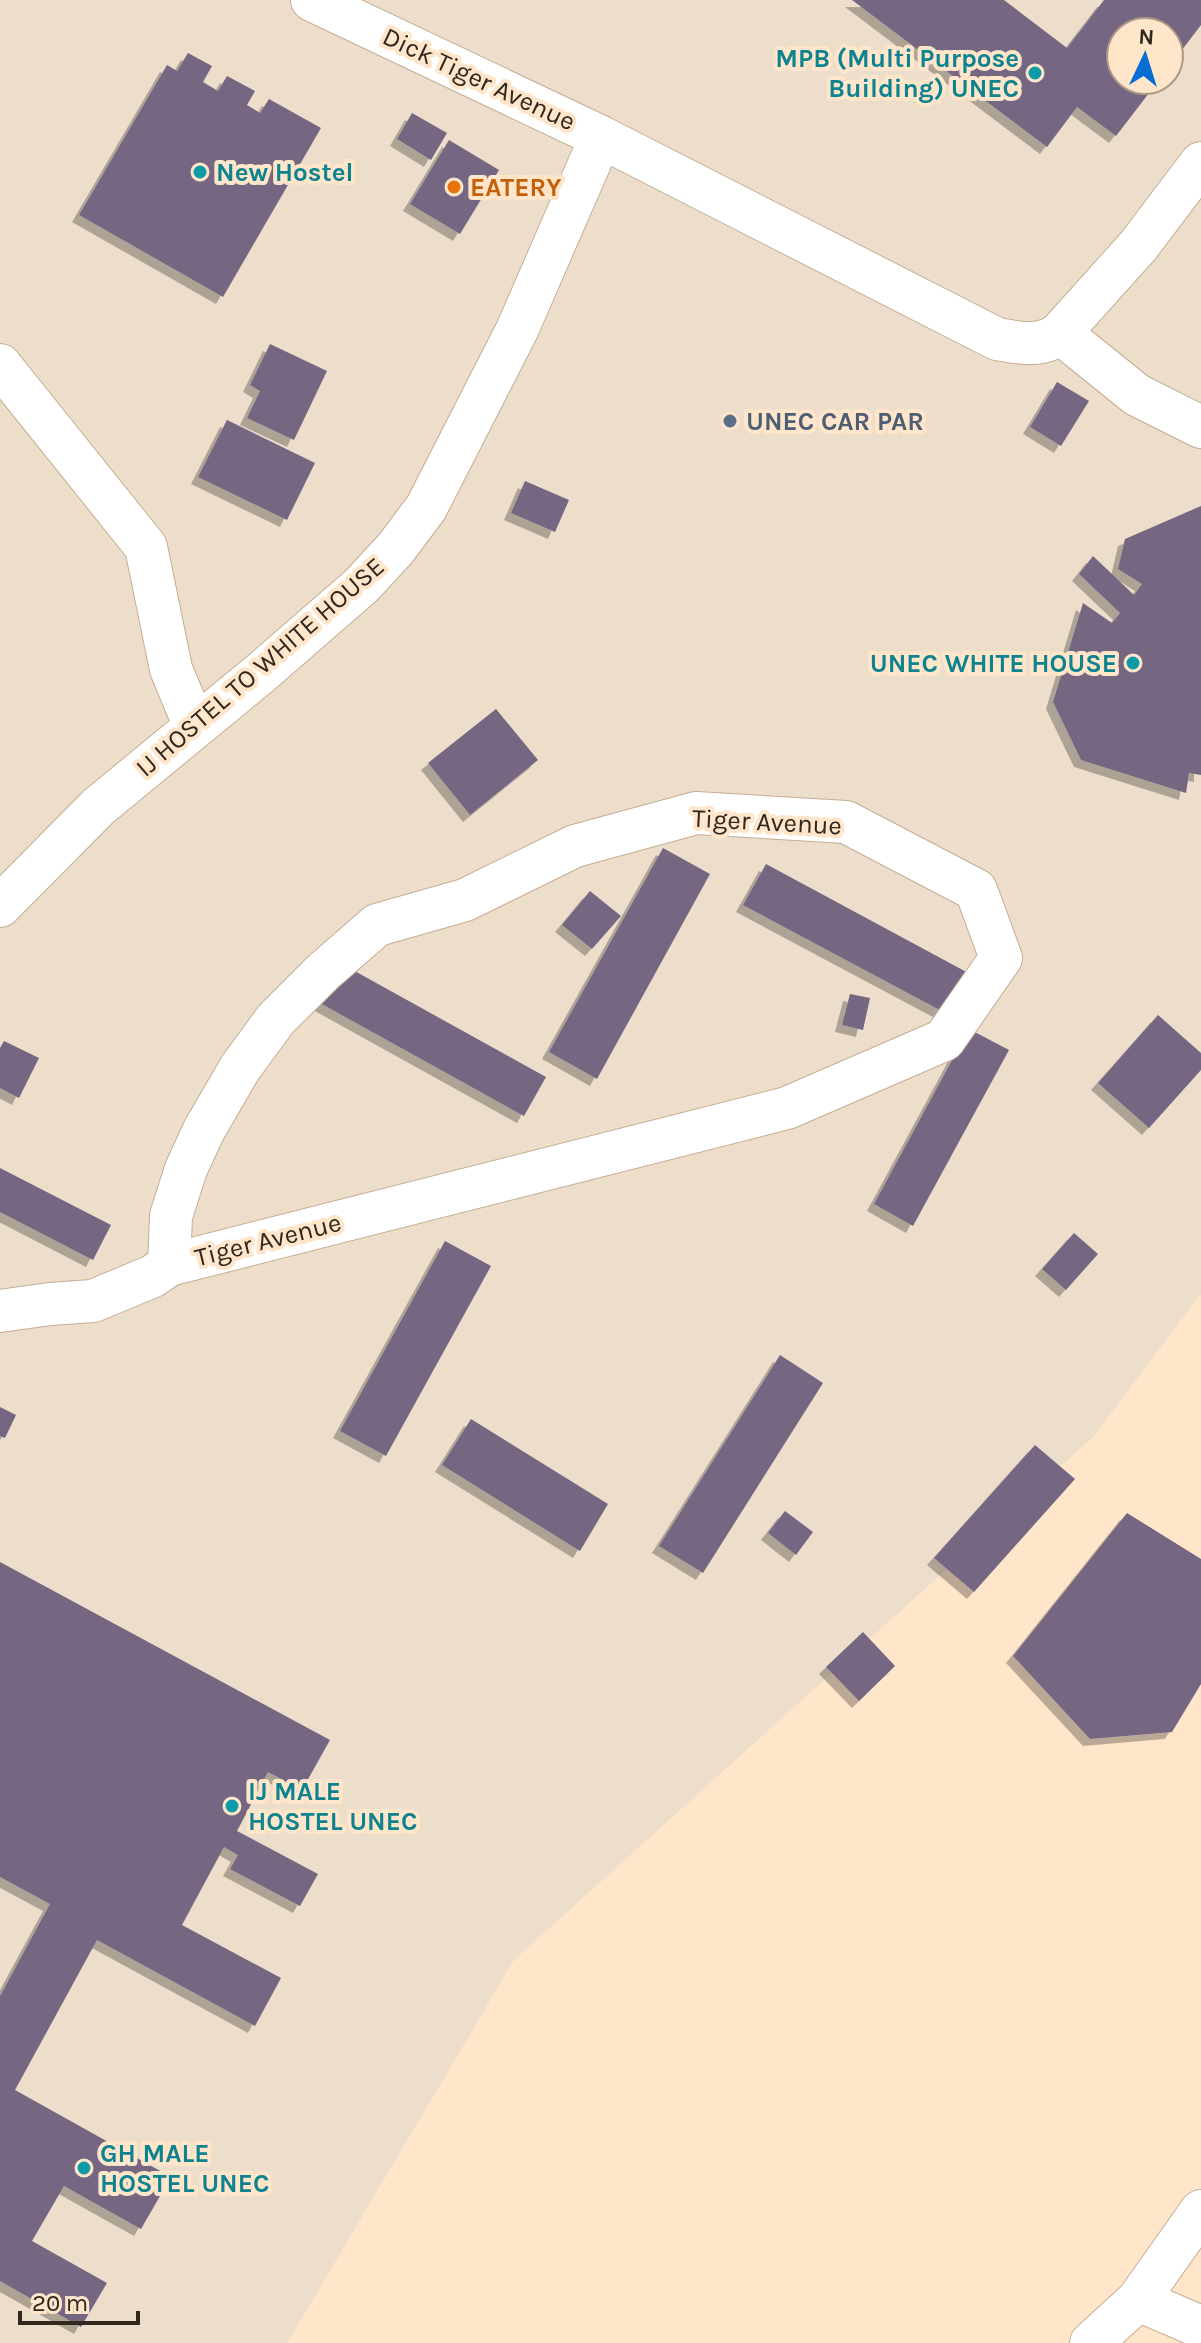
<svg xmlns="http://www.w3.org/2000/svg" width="1201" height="2343" viewBox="0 0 1201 2343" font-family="Karla,sans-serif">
	<defs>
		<filter id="shadow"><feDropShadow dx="-7" dy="7" stdDeviation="0" flood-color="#0004"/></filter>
	</defs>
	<rect width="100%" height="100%" fill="#ffe5ca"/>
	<path fill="#ecdecb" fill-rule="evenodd" d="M 0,0 L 1201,0 L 1201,1294 L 1093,1437 L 514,1960 L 287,2343 L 0,2343 ZM 1121,32 L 1169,32 L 1169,80 L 1121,80 Z"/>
	<path fill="#746682" filter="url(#shadow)" d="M 852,0 L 1004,0 L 1067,48 L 1104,0 L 1201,0 L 1201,25 L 1169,67 L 1169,32 L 1121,32 L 1121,80 L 1159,80 L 1116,136 L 1077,107 L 1047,147 Z
		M 188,53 L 212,66 L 203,82 L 218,91 L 227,76 L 255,91 L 247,105 L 260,113 L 269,99 L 321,128 L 223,297 L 79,215 L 167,65 L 177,71 Z
		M 412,113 L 447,133 L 431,160 L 397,139 Z
		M 449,140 L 499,170 L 460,234 L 410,204 Z
		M 270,344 L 327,371 L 294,440 L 247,418 L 260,391 L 250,385 Z
		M 1057,382 L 1089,401 L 1061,446 L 1030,427 Z
		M 227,420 L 315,463 L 287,520 L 198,477 Z
		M 525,481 L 569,500 L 555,532 L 511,513 Z
		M 1201,506 L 1201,775 L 1189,773 L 1186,793 L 1081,760 L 1053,702 L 1083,603 L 1112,623 L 1120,613 L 1079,574 L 1093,556 L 1134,595 L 1142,584 L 1118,569 L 1125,539 Z
		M 496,709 L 538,760 L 470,815 L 428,763 Z
		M 663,848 L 710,874 L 597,1079 L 549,1052 Z
		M 766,864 L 972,975 L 951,1016 L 743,905 Z
		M 590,891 L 621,916 L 592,949 L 562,925 Z
		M 342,964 L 546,1077 L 524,1116 L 320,1003 Z
		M 850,994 L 870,998 L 863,1030 L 842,1025 Z
		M 1158,1015 L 1201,1053 L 1201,1070 L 1149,1128 L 1098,1083 Z
		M 969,1029 L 1009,1050 L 913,1226 L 874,1204 Z
		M 4,1041 L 39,1058 L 19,1098 L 0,1088 L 0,1048 Z
		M 0,1168 L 111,1225 L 93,1260 L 0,1212 Z
		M 1074,1233 L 1098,1254 L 1066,1290 L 1042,1269 Z
		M 445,1241 L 491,1266 L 386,1456 L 340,1431 Z
		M 780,1355 L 823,1383 L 703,1573 L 659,1546 Z
		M 0,1407 L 16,1415 L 5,1438 L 0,1436 Z
		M 471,1419 L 608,1504 L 580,1551 L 442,1465 Z
		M 1035,1445 L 1075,1479 L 974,1592 L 934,1558 Z
		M 785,1511 L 813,1532 L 796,1555 L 768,1533 Z
		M 1127,1513 L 1201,1559 L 1201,1684 L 1172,1732 L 1090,1739 L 1013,1656 Z
		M 0,1562 L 330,1740 L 302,1790 L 268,1772 L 237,1831 L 318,1874 L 300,1906 L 230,1869 L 238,1855 L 224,1847 L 182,1925 L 281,1978 L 255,2026 L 97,1940 L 15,2090 L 171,2177 L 141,2229 L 64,2186 L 32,2241 L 107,2283 L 81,2327 L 0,2281 L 0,1996 L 50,1904 L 0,1877 Z
		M 863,1632 L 895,1666 L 859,1701 L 826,1667 Z"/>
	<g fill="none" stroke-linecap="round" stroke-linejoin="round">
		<defs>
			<path id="minor" d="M 312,0 L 601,137 L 997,339 C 1019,343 1042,348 1060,333 L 1139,245 L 1201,163
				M 1060,333 L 1137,395 L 1201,427
				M 0,365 L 146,547 L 171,669 L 195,727
				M 0,906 L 98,807 L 262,672 L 362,585 L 396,548 L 426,508 L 517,330 L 601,137
				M 0,1311 L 50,1304 L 93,1301 L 153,1276 L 169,1265 L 787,1108 L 944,1040 L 1001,958 L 976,890 L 846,822 L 696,813 L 575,846 L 465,900 L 377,925 L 323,972 L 276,1019 L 240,1068 L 204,1130 L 186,1169 L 171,1216 L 169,1265
				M 1138,2300 L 1201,2327
				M 1091,2343 L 1138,2300 L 1201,2211"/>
		</defs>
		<use href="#minor" stroke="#c6ad94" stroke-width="44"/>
		<use href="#minor" stroke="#fff" stroke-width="42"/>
	</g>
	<g fill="#0f9aa8" stroke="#ffe5ca" stroke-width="3">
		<circle cx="1035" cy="73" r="8"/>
		<circle cx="200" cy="172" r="8"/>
		<circle cx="1133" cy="663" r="8"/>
		<circle cx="232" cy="1806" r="8"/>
		<circle cx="84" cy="2168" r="8"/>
	</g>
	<circle fill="#e8710a" stroke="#ffe5ca" stroke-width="3" cx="454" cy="187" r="8"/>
	<circle fill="#5c6f8a" stroke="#ffe5ca" stroke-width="3" cx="730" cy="421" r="8"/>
	<g text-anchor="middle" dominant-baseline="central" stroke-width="8" stroke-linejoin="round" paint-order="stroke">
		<g font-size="26" font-weight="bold" fill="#0d838f" stroke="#ffe5ca" text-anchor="start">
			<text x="1019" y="58" text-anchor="end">MPB (Multi Purpose<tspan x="1019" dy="30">Building) UNEC</tspan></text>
			<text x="216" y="172">New Hostel</text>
			<text x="1117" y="663" text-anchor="end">UNEC WHITE HOUSE</text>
			<text x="248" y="1791">IJ MALE<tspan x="248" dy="30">HOSTEL UNEC</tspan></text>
			<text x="100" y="2153">GH MALE<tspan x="100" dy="30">HOSTEL UNEC</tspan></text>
		</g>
		<g font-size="26" fill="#30271d" stroke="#ffe5ca">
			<text transform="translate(479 79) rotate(25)">Dick Tiger Avenue</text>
			<text transform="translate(260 667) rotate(-41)">IJ HOSTEL TO WHITE HOUSE</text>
			<text transform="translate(767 822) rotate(3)">Tiger Avenue</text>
			<text transform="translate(268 1240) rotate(-14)">Tiger Avenue</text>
		</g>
		<g font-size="26" font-weight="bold" fill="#c56008" stroke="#ffe5ca" text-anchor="start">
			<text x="470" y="187">EATERY</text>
		</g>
		<g font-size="26" font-weight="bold" fill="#4e5e75" stroke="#ffe5ca" text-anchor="start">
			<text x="746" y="421">UNEC CAR PAR</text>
		</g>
	</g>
	<g transform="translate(1145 56) rotate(4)"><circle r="38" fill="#ffe5ca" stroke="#ac9985" stroke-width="2"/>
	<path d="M0-6L14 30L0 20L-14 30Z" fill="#066dd5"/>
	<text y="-12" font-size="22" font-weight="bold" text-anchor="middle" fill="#30271d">N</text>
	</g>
	<path d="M20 2311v12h118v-12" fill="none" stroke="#30271d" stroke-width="4"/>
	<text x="32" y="2311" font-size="24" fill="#30271d" stroke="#ffe5ca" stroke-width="6" paint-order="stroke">20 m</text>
</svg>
